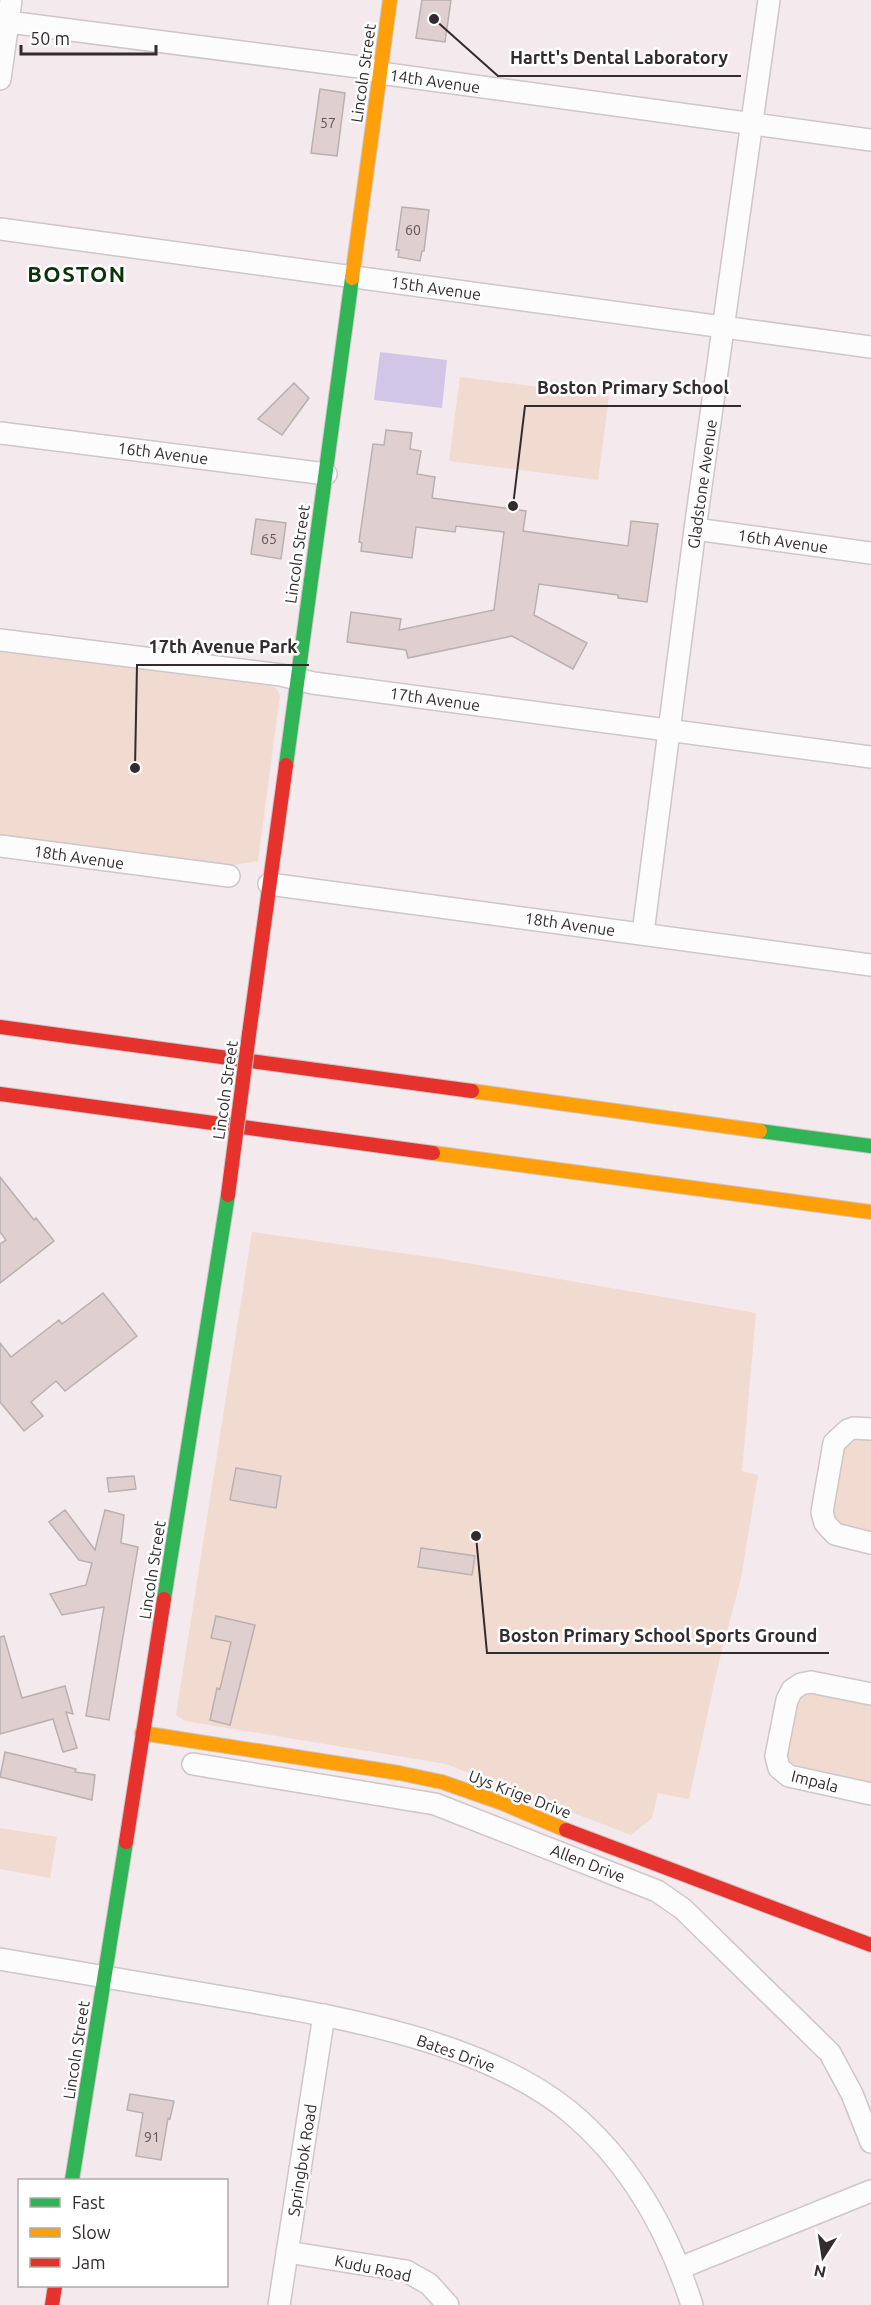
<svg xmlns="http://www.w3.org/2000/svg" width="871" height="2305" viewBox="0 0 871 2305" font-family="Ubuntu,sans-serif">
	<rect width="100%" height="100%" fill="#f4e9ec"/>
	<path fill="#f1dad0" d="M 460,377 L 609,396 L 598,480 L 449,461 Z
		M 0,649 L 268,685 L 276,688 L 280,695 L 258,861 L 228,866 L 0,836 Z
		M 252,1232 L 443,1259 L 756,1313 L 742,1471 L 758,1475 L 741,1578 L 718,1666 L 689,1799 L 658,1793 L 652,1818 L 631,1835 L 446,1764 L 185,1721 L 176,1715 Z
		M 871,1437 L 871,1534 L 836,1524 L 830,1508 L 840,1452 L 847,1439 Z
		M 805,1691 L 871,1702 L 871,1787 L 790,1768 L 784,1751 L 794,1704 Z
		M 0,1828 L 57,1837 L 50,1878 L 0,1869 Z"/>
	<path fill="#d2c6e8" d="M 380,352 L 447,360 L 442,408 L 374,400 Z"/>
	<path fill="#dfcfcf" stroke="#b8b0b1" stroke-width="1.5" d="M 422,0 L 451,0 L 445,42 L 416,38 Z
		M 320,89 L 345,93 L 337,156 L 311,153 Z
		M 402,207 L 429,210 L 424,251 L 422,251 L 420,261 L 398,257 L 399,250 L 396,250 Z
		M 294,383 L 309,398 L 282,435 L 258,419 Z
		M 386,430 L 412,433 L 410,449 L 421,451 L 417,474 L 435,477 L 432,498 L 526,511 L 523,531 L 628,546 L 631,521 L 658,524 L 647,602 L 618,598 L 618,595 L 539,584 L 534,615 L 587,643 L 573,669 L 512,636 L 408,658 L 406,650 L 347,642 L 351,612 L 401,619 L 399,630 L 494,610 L 504,532 L 456,526 L 455,532 L 416,527 L 412,558 L 361,551 L 362,543 L 359,542 L 373,444 L 384,445 Z
		M 256,519 L 286,523 L 281,559 L 251,554 Z
		M 0,1177 L 34,1220 L 36,1218 L 54,1241 L 0,1283 L 0,1244 L 6,1240 L 0,1232 Z
		M 103,1293 L 137,1336 L 65,1391 L 56,1381 L 31,1402 L 43,1416 L 24,1431 L 0,1402 L 0,1343 L 11,1357 L 59,1320 L 62,1324 Z
		M 236,1468 L 281,1476 L 276,1508 L 230,1500 Z
		M 134,1476 L 136,1489 L 109,1492 L 107,1478 Z
		M 65,1510 L 95,1550 L 105,1510 L 124,1515 L 121,1543 L 138,1547 L 109,1720 L 86,1716 L 104,1607 L 62,1615 L 50,1594 L 86,1585 L 92,1563 L 79,1560 L 49,1522 Z
		M 421,1548 L 475,1556 L 472,1575 L 418,1567 Z
		M 216,1616 L 255,1625 L 230,1725 L 210,1720 L 217,1688 L 220,1689 L 231,1642 L 211,1638 Z
		M 4,1636 L 22,1698 L 65,1686 L 73,1714 L 66,1712 L 77,1748 L 63,1752 L 53,1719 L 0,1734 L 0,1637 Z
		M 5,1752 L 76,1769 L 75,1772 L 95,1775 L 92,1800 L 0,1777 Z
		M 130,2094 L 174,2101 L 170,2119 L 168,2118 L 161,2160 L 136,2156 L 143,2113 L 127,2110 Z"/>
	<g fill="none" stroke-linecap="round" stroke-linejoin="round">
		<defs>
			<path id="street" d="M 0,21 L 367,68 L 380,73 L 871,140
				M 0,79 L 11,0
				M 0,229 L 871,347
				M 0,433 L 326,474
				M 695,529 L 871,553
				M 0,640 L 281,675 L 313,683 L 871,757
				M 0,846 L 229,876
				M 269,884 L 871,965
				M 643,933 L 695,529 L 769,0
				M 871,1429 L 854,1428 L 848,1430 L 834,1443 L 822,1512 L 825,1523 L 835,1534 L 871,1543
				M 871,1694 L 811,1682 L 801,1684 L 792,1690 L 787,1700 L 776,1756 L 779,1768 L 789,1776 L 871,1794
				M 193,1764 L 435,1804 L 657,1891 L 683,1909 L 830,2053 L 852,2094 L 871,2142
				M 0,1959 C 76,1972 152,1985 229,1998 C 338,2017 482,2040 570,2112 C 631,2163 668,2230 692,2305
				M 287,2252 L 406,2271 L 429,2284 L 448,2305
				M 680,2268 L 871,2191
				M 279,2305 L 324,2015"/>
			<path id="fast" d="M 286,765 L 352,278
				M 760,1131 L 871,1146
				M 164,1599 L 228,1195
				M 72,2180 L 126,1842"/>
			<path id="slow" d="M 352,278 L 390,0
				M 472,1091 L 760,1131
				M 433,1153 L 871,1212
				M 142,1733 L 399,1773 L 442,1782 L 502,1803 L 566,1830"/>
			<path id="jam" d="M 0,1027 L 472,1091
				M 249,1034 L 286,765
				M 0,1094 L 433,1153
				M 566,1830 L 871,1945
				M 126,1842 L 164,1599
				M 52,2305 L 55,2286"/>
		</defs>
		<use href="#street" stroke="#cec6c8" stroke-width="24"/>
		<use href="#fast" stroke="#cec6c8" stroke-width="16"/>
		<use href="#slow" stroke="#cec6c8" stroke-width="16"/>
		<use href="#jam" stroke="#cec6c8" stroke-width="16"/>
		<use href="#street" stroke="#fdfcfc" stroke-width="21"/>
		<use href="#fast" stroke="#30b455" stroke-width="14"/>
		<use href="#slow" stroke="#ff9f0a" stroke-width="14"/>
		<use href="#jam" stroke="#e5322d" stroke-width="14"/>
		<defs>
			<path id="jam-bridge" d="M 228,1195 L 249,1034"/>
		</defs>
		<use href="#jam-bridge" stroke="#cec6c8" stroke-width="16" stroke-linecap="butt"/>
		<use href="#jam-bridge" stroke="#e5322d" stroke-width="14"/>
	</g>
	<g text-anchor="middle" dominant-baseline="central" stroke-width="5" stroke-linejoin="round" paint-order="stroke">
		<g font-size="14" fill="#5e5456">
			<text x="328" y="123">57</text>
			<text x="413" y="230">60</text>
			<text x="269" y="539">65</text>
			<text x="152" y="2137">91</text>
		</g>
		<g font-size="16" fill="#332b2e" stroke="#fff">
			<text transform="translate(363 73) rotate(-82)">Lincoln Street</text>
			<text transform="translate(435 81) rotate(8)">14th Avenue</text>
			<text transform="translate(436 288) rotate(8)">15th Avenue</text>
			<text transform="translate(163 453) rotate(7)">16th Avenue</text>
			<text transform="translate(702 484) rotate(-82)">Gladstone Avenue</text>
			<text transform="translate(783 541) rotate(8)">16th Avenue</text>
			<text transform="translate(297 554) rotate(-82)">Lincoln Street</text>
			<text transform="translate(435 699) rotate(8)">17th Avenue</text>
			<text transform="translate(79 857) rotate(8)">18th Avenue</text>
			<text transform="translate(570 924) rotate(8)">18th Avenue</text>
			<text transform="translate(225 1090) rotate(-82)">Lincoln Street</text>
			<text transform="translate(152 1570) rotate(-81)">Lincoln Street</text>
			<text transform="translate(815 1781) rotate(14)">Impala</text>
			<text transform="translate(520 1794) rotate(21)">Uys Krige Drive</text>
			<text transform="translate(588 1863) rotate(21)">Allen Drive</text>
			<text transform="translate(76 2050) rotate(-81)">Lincoln Street</text>
			<text transform="translate(456 2053) rotate(20)">Bates Drive</text>
			<text transform="translate(302 2160) rotate(-81)">Springbok Road</text>
			<text transform="translate(373 2268) rotate(12)">Kudu Road</text>
		</g>
		<g font-size="22" font-weight="bold" letter-spacing="1.5" fill="#0a330a" stroke="#fff">
			<text x="77" y="273">BOSTON</text>
		</g>
	</g>
	<path fill="none" stroke="#332b2e" stroke-width="2" d="M434 19L498 76H741M513 506L525 406H741M135 768L137 665H309M476 1536L487 1653H829"/>
	<g fill="#332b2e" stroke="#fff" stroke-width="2">
		<circle cx="434" cy="19" r="6"/>
		<circle cx="513" cy="506" r="6"/>
		<circle cx="135" cy="768" r="6"/>
		<circle cx="476" cy="1536" r="6"/>
	</g>
	<g font-size="18" text-anchor="middle" font-weight="bold" fill="#332b2e" stroke="#fff" stroke-width="5" stroke-linejoin="round" paint-order="stroke">
		<text x="619" y="64">Hartt's Dental Laboratory</text>
		<text x="633" y="394">Boston Primary School</text>
		<text x="223" y="653">17th Avenue Park</text>
		<text x="658" y="1642">Boston Primary School Sports Ground</text>
	</g>
	<rect x="18" y="2179" width="210" height="108" fill="#ffffff" stroke="#adaaab" stroke-width="1.5"/>
	<rect x="30" y="2198" width="30" height="9" fill="#30b455" stroke="#adaaab" stroke-width="1.5"/>
	<text x="72" y="2209" font-size="18" fill="#332b2e">Fast</text>
	<rect x="30" y="2228" width="30" height="9" fill="#ff9f0a" stroke="#adaaab" stroke-width="1.5"/>
	<text x="72" y="2239" font-size="18" fill="#332b2e">Slow</text>
	<rect x="30" y="2258" width="30" height="9" fill="#e5322d" stroke="#adaaab" stroke-width="1.5"/>
	<text x="72" y="2269" font-size="18" fill="#332b2e">Jam</text>
	<g transform="translate(823 2257) rotate(192)" stroke="#ffffff" stroke-width="4.5" paint-order="stroke">
	<path d="M0-4.5L10 22L0 15L-10 22Z" fill="#332b2e"/>
	<text y="-9" font-size="16" font-weight="bold" text-anchor="middle" fill="#332b2e">N</text>
	</g>
	<path d="M21 45v9h135v-9" fill="none" stroke="#332b2e" stroke-width="3"/>
	<text x="30" y="45" font-size="18" fill="#332b2e" stroke="#ffffff" stroke-width="4.5" paint-order="stroke">50 m</text>
</svg>
